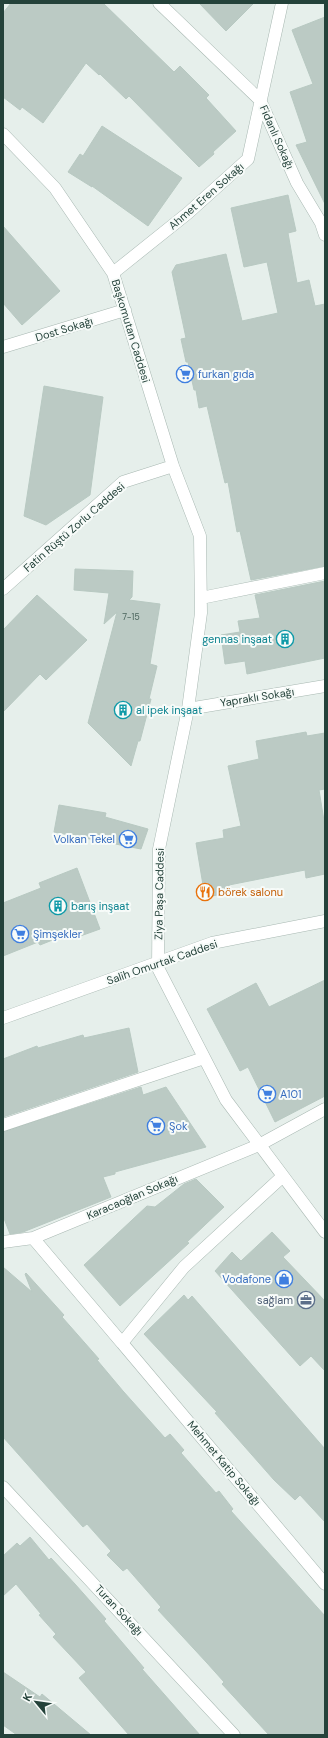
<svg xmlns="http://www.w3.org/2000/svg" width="328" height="1738" viewBox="0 0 328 1738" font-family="'DM Sans',sans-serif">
	<rect width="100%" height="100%" fill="#e6efeb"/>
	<path fill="#bbcac4" stroke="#b8c9c2" d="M 11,3 L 103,3 L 174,72 L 180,66 L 209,95 L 206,98 L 236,131 L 213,152 L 214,154 L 199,167 L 129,96 L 126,99 L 100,74 L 99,75 L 86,63 L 43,123 L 22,107 L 20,110 L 3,97 L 3,13 Z
		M 199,3 L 254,3 L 226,31 Z
		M 325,17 L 325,204 L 296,145 L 307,142 L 290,92 L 313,84 L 292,30 Z
		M 102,126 L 182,178 L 148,226 L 92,186 L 92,187 L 68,172 L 80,154 L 83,156 Z
		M 288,195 L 296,231 L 288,233 L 297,283 L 309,280 L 315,306 L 325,304 L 325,566 L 251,580 L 240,531 L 237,532 L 228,482 L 225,483 L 207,406 L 199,408 L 196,390 L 194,390 L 188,362 L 186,362 L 181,339 L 186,338 L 172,272 L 176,265 L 226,254 L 242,321 L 278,313 L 267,262 L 244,267 L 231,208 Z
		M 3,226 L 60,291 L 22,325 L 3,303 Z
		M 44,386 L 103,397 L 90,495 L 46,525 L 24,516 Z
		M 75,569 L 133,571 L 132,597 L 129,600 L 160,604 L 150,664 L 157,666 L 149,699 L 151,699 L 140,741 L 138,741 L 131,766 L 88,723 L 117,612 L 104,624 L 109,593 L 74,590 Z
		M 325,581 L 325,658 L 247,674 L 245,661 L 225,664 L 221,635 L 240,632 L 238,621 L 260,618 L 255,595 Z
		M 37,595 L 87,640 L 46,680 L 40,674 L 3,712 L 3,630 Z
		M 306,732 L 307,736 L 325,733 L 325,789 L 319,790 L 325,827 L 325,874 L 306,878 L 305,870 L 229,885 L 230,893 L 205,897 L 196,843 L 224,838 L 223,830 L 241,826 L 228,766 L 259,759 L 256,741 Z
		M 59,805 L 106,813 L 105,817 L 148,829 L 141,849 L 54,832 Z
		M 77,868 L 100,929 L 72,939 L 70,933 L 40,945 L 38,942 L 3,956 L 3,903 L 41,888 L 39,883 Z
		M 325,980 L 325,1096 L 275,1122 L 248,1067 L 240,1071 L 207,1009 L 256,983 L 269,1007 Z
		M 129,1028 L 138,1072 L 3,1117 L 3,1059 L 37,1046 L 38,1048 L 83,1035 L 84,1038 Z
		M 141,1087 L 143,1095 L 166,1087 L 206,1147 L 115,1172 L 115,1174 L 103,1177 L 111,1197 L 23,1232 L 10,1234 L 3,1216 L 3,1132 Z
		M 196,1179 L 224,1207 L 187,1242 L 189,1243 L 120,1306 L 84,1265 L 147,1206 L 155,1207 L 184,1184 Z
		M 272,1232 L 290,1251 L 283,1257 L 325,1301 L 325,1371 L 311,1356 L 300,1366 L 215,1271 L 232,1252 L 241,1261 Z
		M 3,1267 L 32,1292 L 25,1274 L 26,1273 L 64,1315 L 62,1317 L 99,1359 L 97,1360 L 123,1391 L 165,1438 L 170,1434 L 184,1450 L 181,1453 L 216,1493 L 219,1491 L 233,1509 L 231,1511 L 325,1616 L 325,1735 L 269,1735 L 222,1684 L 224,1682 L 207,1663 L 158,1610 L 161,1607 L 127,1568 L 123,1571 L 107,1555 L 111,1551 L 87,1524 L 83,1527 L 3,1437 Z
		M 184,1295 L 188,1300 L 192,1296 L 325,1449 L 325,1522 L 300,1495 L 295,1500 L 274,1480 L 215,1413 L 217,1412 L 144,1334 Z
		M 30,1537 L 49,1560 L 51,1558 L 75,1584 L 106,1619 L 104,1621 L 144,1668 L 142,1669 L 200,1735 L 129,1735 L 79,1678 L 86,1672 L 53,1637 L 56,1634 L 39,1615 L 41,1614 L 16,1584 L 3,1596 L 3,1556 L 17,1543 L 20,1546 Z
		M 3,1672 L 40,1697 L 42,1694 L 91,1735 L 17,1735 L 3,1725 Z"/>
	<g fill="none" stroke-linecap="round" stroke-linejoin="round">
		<defs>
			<path id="street" d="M 159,3 L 260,100 L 297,183 L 321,223 L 325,235
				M 3,134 L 55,188 L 113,273 L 173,466 L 200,536 L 201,613 L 188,709 L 159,849 L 158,968 L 226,1100 L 325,1232
				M 113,273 L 188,213 L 248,159 L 282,3
				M 3,347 L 125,310
				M 3,589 L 123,482 L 173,466
				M 201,598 L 325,573
				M 188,709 L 325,686
				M 3,1018 L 212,943 L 325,921
				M 3,1125 L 204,1058
				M 283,1176 L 184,1267 L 122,1343 L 325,1584
				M 33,1238 L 122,1343
				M 3,1242 L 33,1238 L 259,1145 L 325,1109
				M 3,1487 L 234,1735"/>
		</defs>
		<use href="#street" stroke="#a8b8b2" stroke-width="13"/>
		<use href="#street" stroke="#fff" stroke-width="12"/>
	</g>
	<defs>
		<symbol id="supermarket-ring" viewBox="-11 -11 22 22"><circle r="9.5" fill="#f7fbf9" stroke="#3f7fe0" stroke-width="1.5"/><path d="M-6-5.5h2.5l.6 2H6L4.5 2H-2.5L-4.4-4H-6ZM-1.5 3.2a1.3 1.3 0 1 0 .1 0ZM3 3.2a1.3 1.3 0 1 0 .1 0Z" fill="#3f7fe0"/></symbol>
		<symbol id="building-ring" viewBox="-11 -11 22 22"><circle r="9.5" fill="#f7fbf9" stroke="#0f9aa8" stroke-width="1.5"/><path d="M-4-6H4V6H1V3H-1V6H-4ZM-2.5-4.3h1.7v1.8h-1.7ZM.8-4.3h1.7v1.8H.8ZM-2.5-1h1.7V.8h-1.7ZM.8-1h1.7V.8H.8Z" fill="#0f9aa8"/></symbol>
		<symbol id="restaurant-ring" viewBox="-11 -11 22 22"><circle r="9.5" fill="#f7fbf9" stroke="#e8710a" stroke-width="1.5"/><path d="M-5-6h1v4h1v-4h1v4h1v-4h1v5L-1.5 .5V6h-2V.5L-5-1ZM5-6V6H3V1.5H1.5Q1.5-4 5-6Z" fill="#e8710a"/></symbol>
		<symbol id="shop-ring" viewBox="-11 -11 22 22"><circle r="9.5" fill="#f7fbf9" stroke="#3f7fe0" stroke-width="1.5"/><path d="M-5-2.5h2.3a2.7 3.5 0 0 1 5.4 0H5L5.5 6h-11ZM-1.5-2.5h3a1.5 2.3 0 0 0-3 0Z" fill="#3f7fe0"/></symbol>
		<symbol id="office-ring" viewBox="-11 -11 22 22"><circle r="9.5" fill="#f7fbf9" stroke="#5c6f8a" stroke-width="1.5"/><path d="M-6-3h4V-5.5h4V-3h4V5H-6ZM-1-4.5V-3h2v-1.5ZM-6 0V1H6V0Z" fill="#5c6f8a"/></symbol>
	</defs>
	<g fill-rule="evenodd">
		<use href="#supermarket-ring" x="175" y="364" width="20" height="20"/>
		<use href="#building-ring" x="275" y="629" width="20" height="20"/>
		<use href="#building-ring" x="113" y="700" width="20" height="20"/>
		<use href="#supermarket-ring" x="118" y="829" width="20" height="20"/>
		<use href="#restaurant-ring" x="195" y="882" width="20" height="20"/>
		<use href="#building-ring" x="48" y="896" width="20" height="20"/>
		<use href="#supermarket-ring" x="10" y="924" width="20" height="20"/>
		<use href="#supermarket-ring" x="257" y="1084" width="20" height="20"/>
		<use href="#supermarket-ring" x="146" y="1116" width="20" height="20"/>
		<use href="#shop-ring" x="274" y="1269" width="20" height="20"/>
		<use href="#office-ring" x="296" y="1290" width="20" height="20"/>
	</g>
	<g text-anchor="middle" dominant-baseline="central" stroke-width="4" stroke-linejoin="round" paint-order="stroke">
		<g font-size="9" fill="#4a645c">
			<text x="131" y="617">7-15</text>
		</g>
		<g font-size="11" fill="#24423a" stroke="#f7fbf9">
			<text transform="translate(277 137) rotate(66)">Fidanlı Sokağı</text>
			<text transform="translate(206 196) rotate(-41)">Ahmet Eren Sokağı</text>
			<text transform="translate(64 329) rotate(-17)">Dost Sokağı</text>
			<text transform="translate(131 331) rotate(73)">Başkomutan Caddesi</text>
			<text transform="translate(74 527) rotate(-41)">Fatin Rüştü Zorlu Caddesi</text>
			<text transform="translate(257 697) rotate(-9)">Yapraklı Sokağı</text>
			<text transform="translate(159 894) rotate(-89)">Ziya Paşa Caddesi</text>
			<text transform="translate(162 962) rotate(-19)">Salih Omurtak Caddesi</text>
			<text transform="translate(132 1197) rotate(-23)">Karacaoğlan Sokağı</text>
			<text transform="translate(224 1463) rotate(50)">Mehmet Katip Sokağı</text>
			<text transform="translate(119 1610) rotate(47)">Turan Sokağı</text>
		</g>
		<g font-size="11" fill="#366cbe" stroke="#f7fbf9" text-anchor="start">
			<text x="198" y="374">furkan gıda</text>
			<text x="115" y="839" text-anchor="end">Volkan Tekel</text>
			<text x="33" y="934">Şimşekler</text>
			<text x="280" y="1094">A101</text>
			<text x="169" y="1126">Şok</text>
			<text x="271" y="1279" text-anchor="end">Vodafone</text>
		</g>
		<g font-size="11" fill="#0d838f" stroke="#f7fbf9" text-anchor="start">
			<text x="272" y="639" text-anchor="end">gennas inşaat</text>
			<text x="136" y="710">al ipek inşaat</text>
			<text x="71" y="906">barış inşaat</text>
		</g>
		<g font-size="11" fill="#c56008" stroke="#f7fbf9" text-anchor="start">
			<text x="218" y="892">börek salonu</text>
		</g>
		<g font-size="11" fill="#4e5e75" stroke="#f7fbf9" text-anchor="end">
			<text x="293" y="1300">sağlam</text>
		</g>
	</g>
	<rect width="328" height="1738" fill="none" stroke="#24423a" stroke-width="8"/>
	<g transform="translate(36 1702) rotate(299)" stroke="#f7fbf9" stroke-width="3" paint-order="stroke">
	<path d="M0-3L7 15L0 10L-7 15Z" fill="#24423a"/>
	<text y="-6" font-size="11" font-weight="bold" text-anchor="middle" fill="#24423a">K</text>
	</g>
</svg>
